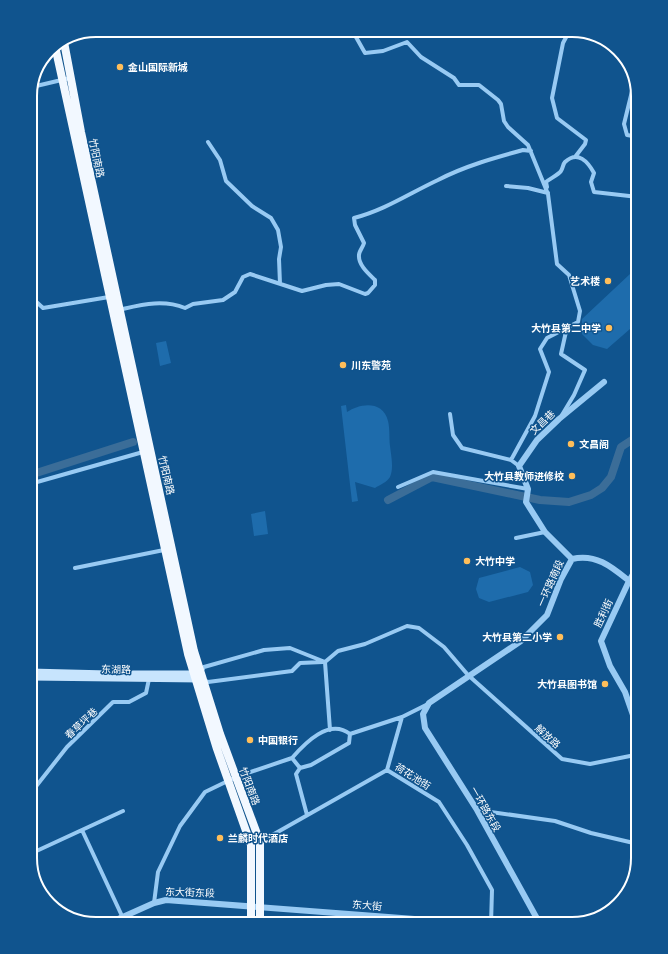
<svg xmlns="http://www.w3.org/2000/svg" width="668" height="954" viewBox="0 0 668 954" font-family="'Noto Sans','Noto Sans SC',sans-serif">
	<rect width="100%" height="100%" fill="#10548e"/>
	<path fill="#1e6cac" d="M 638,273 L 638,322 L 607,349 L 593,345 L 582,334 L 582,319 L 630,274 Z
		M 166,341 L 171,363 L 160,366 L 156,343 Z
		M 346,405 L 347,412 C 360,403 383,400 388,421 C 390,429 389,438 390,446 C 391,455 394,468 390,477 C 387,482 380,485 375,488 L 355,482 L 358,501 L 352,502 L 341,406 Z
		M 265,511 L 268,534 L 254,536 L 251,514 Z
		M 520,567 L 530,572 L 533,585 L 528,592 L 489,602 L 479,598 L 476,589 L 479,578 Z"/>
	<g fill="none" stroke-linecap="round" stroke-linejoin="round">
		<path stroke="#3b6d98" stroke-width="8" d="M 30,475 L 133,442
			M 388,500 L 432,477 L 540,500 L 569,502 L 591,495 L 602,488 L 611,477 L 621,447 L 638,436"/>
		<path stroke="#98caf3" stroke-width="4" d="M 352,30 L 365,53 L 383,51 L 407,42 L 421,57 L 454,78 L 459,85 L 479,85 L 498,100 L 501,104 L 504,121 L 508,127 L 528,145 L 548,194 L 557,264 L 569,275 L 580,311 L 578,322 L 547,338 L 540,349 L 549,372 L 535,416 L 511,460
			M 570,30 L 563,43 L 552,98 L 557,118 L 586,140 L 585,144 L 575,157
			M 634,83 L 624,124 L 627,135 L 638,137
			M 32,87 L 70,78
			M 208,142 L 220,160 L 226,181 L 252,206 L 271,218 L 278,230 L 281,247 L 279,259 L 280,284
			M 506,186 L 528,188 L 548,193
			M 547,187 L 546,182 C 551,178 558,175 561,171 C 563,168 563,164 565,162 C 578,150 588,162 594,173 L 591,182 L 594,192 L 638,197
			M 30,296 L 43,308 L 109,297
			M 118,310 C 141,305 162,299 185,308 L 193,304 L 223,300 L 235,292 L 243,277 L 250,274 L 302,291 L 326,285 L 339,284 L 365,294 L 368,293 L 375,285 L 375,280 C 369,274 358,265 359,255 C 359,251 363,247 364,243 L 355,225 L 354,218 C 385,210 410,193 438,180 C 465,166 494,158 523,150 L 531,151
			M 450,414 L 453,435 L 462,448 L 511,460 L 519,466
			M 562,415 L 574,395 L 585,370 L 561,354 L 567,327
			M 30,484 L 143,452
			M 398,487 L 433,472 L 528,489
			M 516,538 L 545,532
			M 75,568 L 164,550
			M 325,662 L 338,651 L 365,644 L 407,626 L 419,628 L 444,647 L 468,675 L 562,759 L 590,764 L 635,755
			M 325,662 L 330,730
			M 201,672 L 204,667 L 264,650 L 290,648 L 325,662
			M 205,681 L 208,682 L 292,671 L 300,663 L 323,662
			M 350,734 L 402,717 L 428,704
			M 292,758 C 305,743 329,718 350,734
			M 300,768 L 296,774 L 307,815
			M 387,770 L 439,802 L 467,845 L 492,890 L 491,924
			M 387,770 L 402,717
			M 30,794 L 67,747 L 113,702 L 129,702 L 146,693 L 149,679
			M 477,810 L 555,821 L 591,833 L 638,844
			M 82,830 L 122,916
			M 260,842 L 387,770
			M 30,854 L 123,811
			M 154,903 L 158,872 L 180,826 L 205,792 L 236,777 L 292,758 L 300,768 L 311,765 L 349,743 L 350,734
			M 129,914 L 131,924
			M 378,924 L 379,916"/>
		<path stroke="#98caf3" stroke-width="6" d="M 572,559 L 545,532 L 526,502 L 528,489 L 519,466 L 537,440 L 559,419 L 604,382
			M 638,767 L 635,755 L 633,715 L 625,692 L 610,666 L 601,641 L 629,581 L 638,566
			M 107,924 L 154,903 L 166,900 L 480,924
			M 540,924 L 477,810 L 425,728 L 423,714 L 429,703 L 521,641 L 547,615 L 561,579 L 572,559 C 600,552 618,573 638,588"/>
		<path stroke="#c7e4fd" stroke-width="7" d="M 30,672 L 108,674
			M 118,674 L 200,674
			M 30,677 L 201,679"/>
		<path stroke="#f2f8ff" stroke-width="8" d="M 64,42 L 81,132 L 194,651 L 220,734 L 260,842 L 260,924
			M 55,46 L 188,654 L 217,749 L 251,845 L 251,924"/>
	</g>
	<g fill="#ffbe5a" stroke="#10548e" stroke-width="1.5">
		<circle cx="120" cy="67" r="4"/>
		<circle cx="608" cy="281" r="4"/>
		<circle cx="609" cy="328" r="4"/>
		<circle cx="343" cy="365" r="4"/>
		<circle cx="571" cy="444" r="4"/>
		<circle cx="572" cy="476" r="4"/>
		<circle cx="467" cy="561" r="4"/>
		<circle cx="560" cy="637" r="4"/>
		<circle cx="605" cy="684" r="4"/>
		<circle cx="250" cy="740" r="4"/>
		<circle cx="220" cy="838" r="4"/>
	</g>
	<g text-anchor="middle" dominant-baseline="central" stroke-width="3" stroke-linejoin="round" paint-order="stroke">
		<g font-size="10" font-weight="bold" fill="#fff" stroke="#10548e" text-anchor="start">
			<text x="128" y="67">金山国际新城</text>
			<text x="600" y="281" text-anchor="end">艺术楼</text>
			<text x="601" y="328" text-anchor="end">大竹县第二中学</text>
			<text x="351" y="365">川东警苑</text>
			<text x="579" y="444">文昌阁</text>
			<text x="564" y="476" text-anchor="end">大竹县教师进修校</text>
			<text x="475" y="561">大竹中学</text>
			<text x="552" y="637" text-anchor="end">大竹县第二小学</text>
			<text x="597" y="684" text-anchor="end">大竹县图书馆</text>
			<text x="258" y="740">中国银行</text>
			<text x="228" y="838">兰麟时代酒店</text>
		</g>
		<g font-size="10" fill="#fff" stroke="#10548e">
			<text transform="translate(97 158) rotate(78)">竹阳南路</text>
			<text transform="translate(542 422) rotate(-44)">文昌巷</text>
			<text transform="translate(167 475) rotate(77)">竹阳南路</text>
			<text transform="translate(550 583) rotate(-66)">一环路南段</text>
			<text transform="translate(603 613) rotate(-65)">胜利街</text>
			<text transform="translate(116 669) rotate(1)">东湖路</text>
			<text transform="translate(81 723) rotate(-43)">春草坪巷</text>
			<text transform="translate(548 736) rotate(42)">解放路</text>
			<text transform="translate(413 776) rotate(32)">荷花池街</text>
			<text transform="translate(250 786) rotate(69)">竹阳南路</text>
			<text transform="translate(486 809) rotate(60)">一环路东段</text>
			<text transform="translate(190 892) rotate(2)">东大街东段</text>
			<text transform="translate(367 905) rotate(5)">东大街</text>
		</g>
	</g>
	<path d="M0 0H668V954H0ZM96 37H572A59 59 0 0 1 631 96V858A59 59 0 0 1 572 917H96A59 59 0 0 1 37 858V96A59 59 0 0 1 96 37Z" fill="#10548e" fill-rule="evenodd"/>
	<path fill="none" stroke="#fff" stroke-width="2" d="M96 37H572A59 59 0 0 1 631 96V858A59 59 0 0 1 572 917H96A59 59 0 0 1 37 858V96A59 59 0 0 1 96 37Z"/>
</svg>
